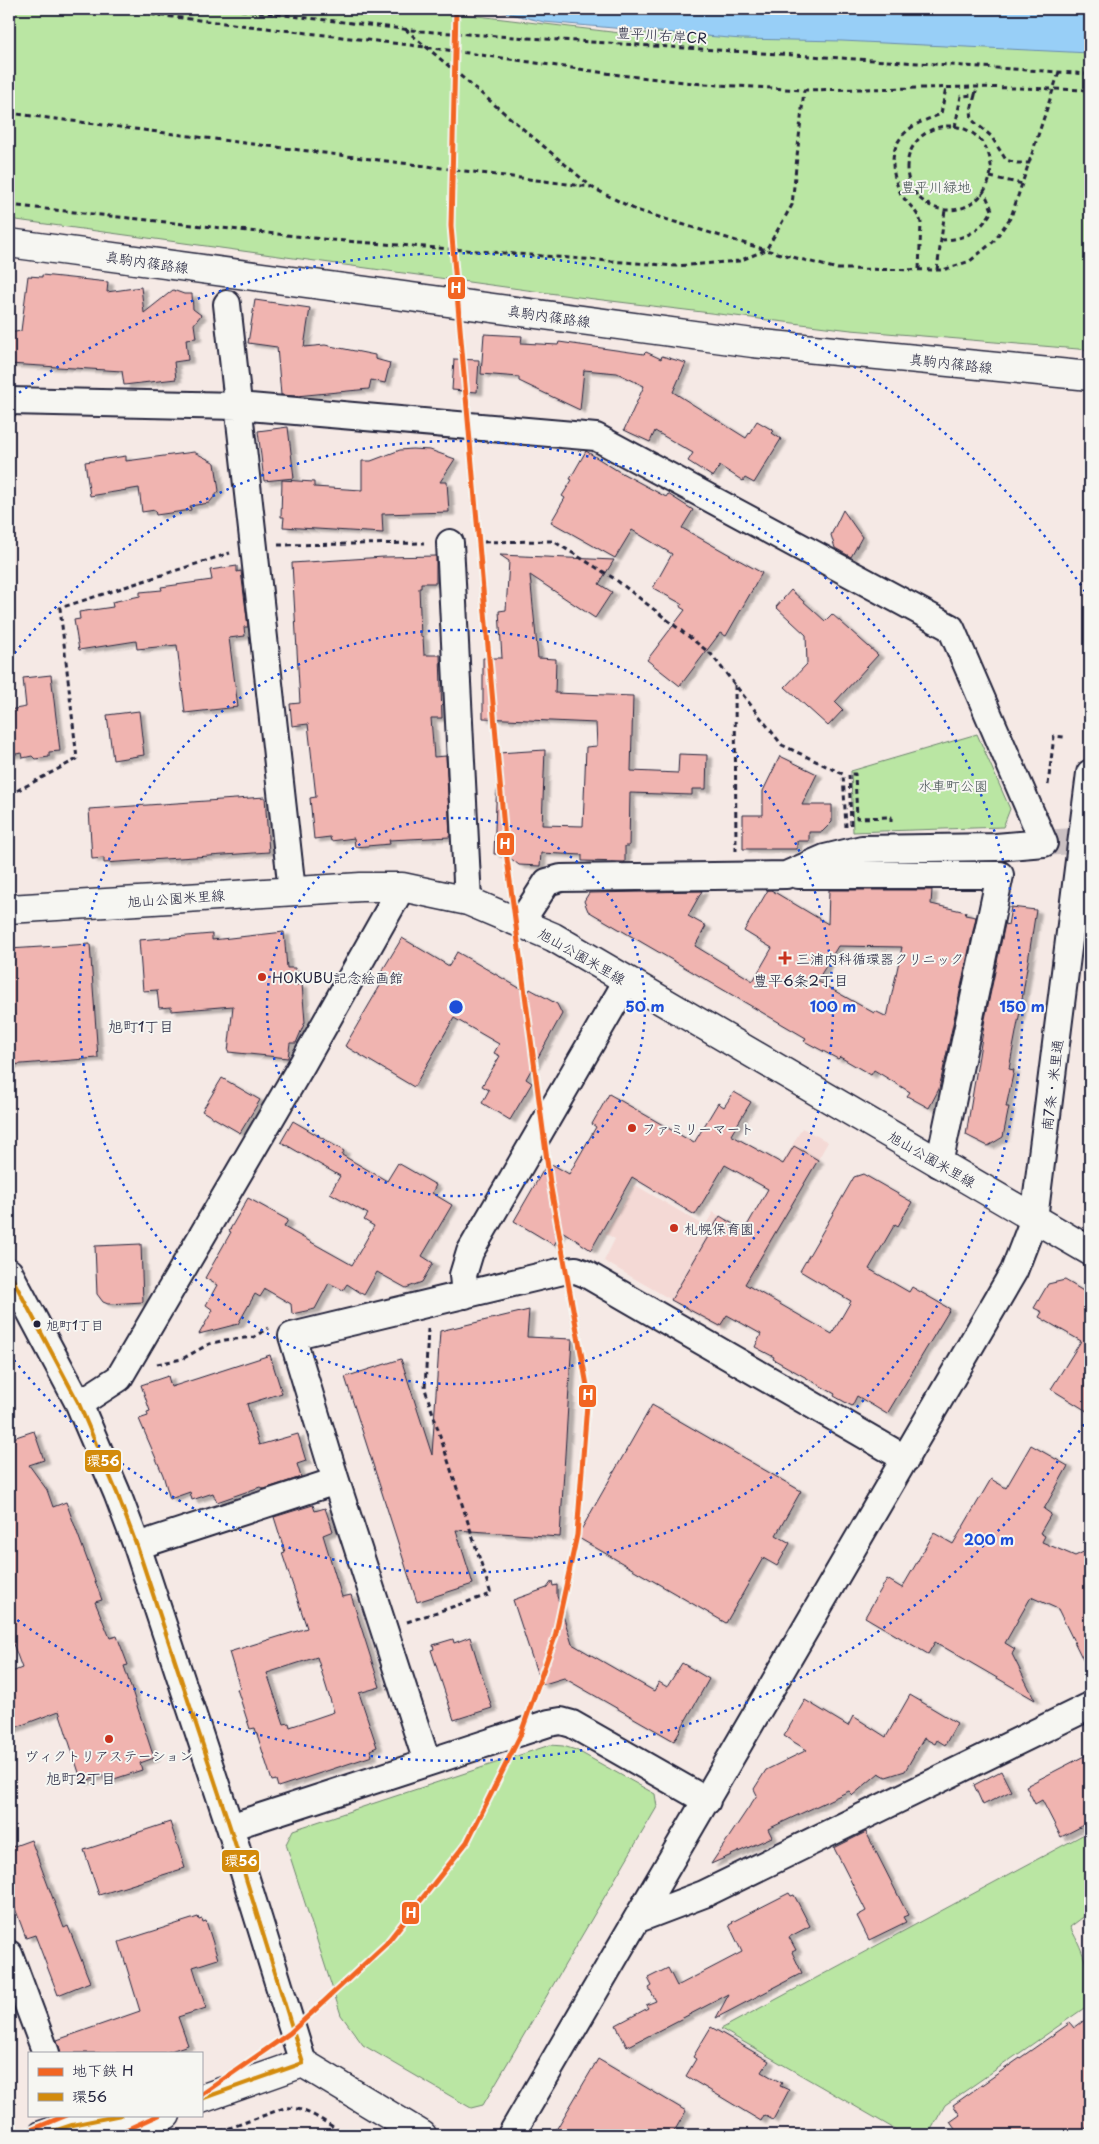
<svg xmlns="http://www.w3.org/2000/svg" width="1099" height="2144" viewBox="0 0 1099 2144" font-family="'Playpen Sans','Klee One',sans-serif">
	<defs>
		<filter id="shadow"><feDropShadow dx="5.5" dy="3" stdDeviation="1" flood-color="#0004"/></filter>
	</defs>
	<rect width="100%" height="100%" fill="#f5e9e5"/>
	<filter id="ink" filterUnits="userSpaceOnUse"><feTurbulence type="fractalNoise" baseFrequency=".02" numOctaves="2"/><feDisplacementMap in="SourceGraphic" scale="10" xChannelSelector="R" yChannelSelector="G"/><feConvolveMatrix kernelMatrix="1 2 1 2 8 2 1 2 1" color-interpolation-filters="sRGB"/></filter>
	<g filter="url(#ink)">
		<path fill="#f4d9d5" d="M 802,1128 L 828,1142 L 722,1329 L 604,1261 L 615,1239 L 605,1233 L 635,1185 L 705,1226 L 713,1212 L 744,1231 Z"/>
		<path fill="#bae6a3" stroke="#6e846f" d="M 9,9 L 419,9 L 620,33 L 1090,34 L 1090,350 L 851,330 L 578,297 L 9,219 Z
			M 977,734 L 1010,809 L 1003,827 L 853,832 L 851,771 Z
			M 550,1745 L 563,1746 L 576,1750 L 655,1794 L 657,1807 L 483,2105 L 471,2108 L 363,2045 L 341,2015 L 286,1844 L 293,1830 Z
			M 1090,1831 L 1090,1912 L 1070,1927 C 1086,1956 1090,1972 1090,2004 L 945,2105 L 928,2135 L 905,2135 L 721,2029 Z"/>
		<path fill="#98cff7" stroke="#698aac" d="M 491,9 L 1090,9 L 1090,53 L 842,41 L 741,39 L 544,22 Z"/>
		<path fill="#f0b4b0" stroke="#22223b" fill-rule="evenodd" filter="url(#shadow)" d="M 42,275 L 108,282 L 107,292 L 141,287 L 144,313 L 173,290 L 184,294 L 192,294 L 193,309 L 201,315 L 194,324 L 196,338 L 186,339 L 188,360 L 174,362 L 176,379 L 124,385 L 122,371 L 9,364 L 9,333 L 21,331 L 28,276 L 42,277 Z
			M 255,300 L 310,308 L 304,347 L 325,345 L 375,355 L 375,359 L 390,363 L 385,383 L 371,380 L 369,389 L 296,396 L 281,395 L 277,347 L 248,343 Z
			M 484,334 L 522,336 L 521,343 L 558,345 L 559,342 L 644,354 L 646,352 L 661,359 L 662,356 L 686,363 L 673,392 L 746,438 L 757,421 L 774,431 L 772,433 L 781,439 L 754,483 L 745,478 L 743,481 L 720,466 L 713,477 L 688,461 L 693,453 L 655,431 L 650,442 L 624,430 L 644,386 L 617,373 L 584,370 L 580,410 L 519,381 L 519,377 L 481,374 Z
			M 454,359 L 479,360 L 477,392 L 452,390 Z
			M 288,427 L 294,478 L 264,481 L 258,431 Z
			M 412,449 L 430,450 L 455,459 L 440,482 L 447,482 L 449,512 L 382,514 L 383,533 L 283,527 L 284,517 L 281,517 L 282,480 L 314,482 L 314,487 L 362,490 L 362,461 L 371,461 L 400,450 Z
			M 586,451 L 618,471 L 666,497 L 668,494 L 693,510 L 682,528 L 762,573 L 726,636 L 720,633 L 680,686 L 647,660 L 685,610 L 680,607 L 682,604 L 653,588 L 672,554 L 632,530 L 615,558 L 551,522 L 565,498 L 562,496 L 572,480 L 570,479 Z
			M 194,452 L 215,463 L 219,491 L 209,503 L 190,506 L 191,510 L 156,515 L 155,510 L 142,512 L 139,488 L 90,496 L 85,462 L 126,456 L 126,461 Z
			M 843,510 L 862,537 L 851,557 L 835,548 L 831,535 Z
			M 500,555 L 614,560 L 599,584 L 612,592 L 595,618 L 530,575 L 538,658 L 556,659 L 555,693 L 633,696 L 631,771 L 678,773 L 679,754 L 707,755 L 706,789 L 692,789 L 692,795 L 630,793 L 629,846 L 625,846 L 625,862 L 582,861 L 582,855 L 541,853 L 540,866 L 519,865 L 505,854 L 494,854 L 498,753 L 545,750 L 542,825 L 583,826 L 586,747 L 597,746 L 596,723 L 483,718 L 483,658 L 502,658 L 499,611 L 506,610 L 509,561 Z
			M 436,556 L 436,583 L 421,583 L 421,588 L 419,588 L 421,637 L 423,637 L 424,655 L 440,655 L 442,718 L 431,718 L 434,757 L 446,756 L 450,837 L 389,840 L 390,844 L 355,847 L 354,838 L 331,841 L 330,837 L 314,839 L 310,798 L 316,797 L 308,724 L 292,726 L 290,704 L 300,703 L 292,563 L 384,557 Z
			M 237,566 L 237,572 L 241,571 L 248,627 L 244,627 L 245,636 L 229,638 L 238,707 L 185,713 L 177,645 L 137,649 L 136,641 L 79,650 L 74,620 L 80,619 L 79,612 L 113,607 L 112,602 L 140,596 L 140,592 L 162,590 L 161,587 L 212,580 L 210,570 Z
			M 791,590 L 825,621 L 832,614 L 878,655 L 835,702 L 843,710 L 828,726 L 785,687 L 807,664 L 806,635 L 776,607 Z
			M 51,675 L 60,751 L 49,752 L 49,757 L 35,759 L 32,756 L 23,758 L 22,753 L 9,755 L 9,710 L 26,707 L 23,678 Z
			M 139,711 L 144,755 L 113,760 L 107,715 Z
			M 780,756 L 817,774 L 802,805 L 832,805 L 832,822 L 822,832 L 809,832 L 809,841 L 797,841 L 797,849 L 743,849 L 743,815 L 763,815 L 763,791 Z
			M 265,797 L 269,852 L 104,863 L 104,858 L 92,859 L 89,809 Z
			M 768,890 L 771,890 L 828,924 L 829,890 L 932,890 L 931,904 L 966,912 L 965,915 L 976,917 L 939,1089 L 929,1108 L 907,1096 L 910,1092 L 874,1070 L 871,1075 L 840,1057 L 838,1059 L 804,1041 L 806,1038 L 588,911 L 584,901 L 589,893 L 702,891 L 688,916 L 706,926 L 695,946 L 753,981 L 772,948 L 744,931 ZM 838,946 L 902,947 L 887,1017 L 875,1011 L 874,1013 L 817,981 Z
			M 1011,907 L 1036,910 L 1021,1006 L 1009,1069 L 1014,1070 L 1006,1107 L 1009,1107 L 1003,1137 L 988,1146 L 966,1135 L 985,1019 L 1005,924 L 1008,925 Z
			M 284,932 L 287,968 L 295,968 L 296,985 L 302,984 L 305,1022 L 296,1043 L 290,1043 L 288,1058 L 228,1052 L 233,1006 L 171,1011 L 171,1007 L 159,1008 L 157,990 L 143,991 L 139,940 L 212,934 L 212,940 Z
			M 402,938 L 449,966 L 457,952 L 528,993 L 530,989 L 557,1004 L 562,1014 L 526,1079 L 532,1083 L 510,1120 L 482,1103 L 489,1090 L 482,1086 L 500,1056 L 494,1053 L 499,1044 L 454,1018 L 414,1087 L 345,1046 L 384,979 L 379,976 Z
			M 90,944 L 98,1058 L 9,1065 L 9,949 Z
			M 222,1078 L 260,1100 L 240,1133 L 202,1111 Z
			M 734,1092 L 751,1102 L 731,1135 L 783,1164 L 794,1146 L 818,1160 L 745,1284 L 832,1334 L 851,1301 L 800,1271 L 854,1177 L 863,1174 L 912,1202 L 898,1226 L 895,1224 L 869,1269 L 909,1292 L 912,1287 L 950,1309 L 887,1414 L 857,1396 L 852,1406 L 834,1396 L 835,1394 L 773,1359 L 774,1357 L 755,1347 L 761,1334 L 727,1315 L 720,1326 L 671,1300 L 720,1216 L 744,1231 L 768,1189 L 725,1165 L 695,1215 L 632,1177 L 591,1250 L 562,1231 L 554,1245 L 514,1221 L 548,1162 L 569,1174 L 596,1127 L 592,1124 L 609,1094 L 694,1143 L 718,1103 L 724,1107 Z
			M 293,1121 L 344,1151 L 342,1155 L 387,1181 L 398,1163 L 436,1185 L 432,1193 L 452,1205 L 422,1256 L 433,1263 L 422,1282 L 406,1288 L 377,1272 L 364,1295 L 347,1284 L 343,1290 L 329,1283 L 315,1309 L 292,1314 L 291,1304 L 265,1289 L 260,1297 L 255,1294 L 238,1324 L 199,1334 L 213,1310 L 206,1305 L 217,1285 L 205,1278 L 231,1232 L 229,1231 L 248,1198 L 288,1220 L 284,1227 L 352,1265 L 374,1226 L 364,1220 L 368,1214 L 330,1193 L 340,1176 L 281,1142 Z
			M 141,1244 L 143,1302 L 108,1304 L 103,1302 L 97,1294 L 95,1246 Z
			M 1065,1280 L 1090,1295 L 1090,1413 L 1051,1389 L 1081,1341 L 1039,1317 L 1042,1312 L 1034,1308 L 1048,1284 Z
			M 529,1310 L 527,1337 L 572,1339 L 560,1537 L 456,1530 L 473,1584 L 417,1602 L 345,1377 L 401,1359 L 432,1455 L 440,1331 Z
			M 270,1355 L 282,1393 L 247,1404 L 259,1445 L 298,1434 L 306,1461 L 297,1464 L 301,1477 L 264,1489 L 260,1487 L 217,1502 L 213,1493 L 192,1500 L 190,1492 L 170,1499 L 163,1475 L 139,1419 L 148,1416 L 147,1412 L 150,1411 L 141,1385 L 168,1376 L 171,1387 Z
			M 652,1405 L 801,1491 L 776,1535 L 790,1543 L 777,1566 L 763,1558 L 726,1623 L 577,1537 Z
			M 34,1431 L 44,1460 L 29,1465 L 47,1490 L 53,1507 L 66,1502 L 102,1600 L 95,1602 L 110,1638 L 117,1636 L 128,1665 L 124,1666 L 154,1758 L 140,1763 L 142,1770 L 105,1782 L 103,1775 L 82,1782 L 59,1711 L 9,1730 L 9,1673 L 22,1668 L 9,1633 L 9,1437 L 10,1439 Z
			M 1031,1445 L 1068,1466 L 1044,1509 L 1051,1514 L 1040,1533 L 1045,1536 L 1042,1542 L 1075,1556 L 1090,1549 L 1090,1674 L 1058,1609 L 1031,1597 L 1005,1643 L 1015,1649 L 1012,1654 L 1035,1700 L 935,1642 L 928,1654 L 865,1617 L 887,1579 L 902,1588 L 934,1533 L 953,1544 L 991,1479 L 1006,1488 Z
			M 313,1505 L 315,1511 L 325,1508 L 333,1531 L 323,1535 L 342,1597 L 351,1595 L 380,1687 L 359,1693 L 377,1747 L 370,1750 L 372,1756 L 278,1787 L 276,1780 L 272,1781 L 255,1728 L 250,1729 L 237,1689 L 240,1688 L 229,1652 L 307,1628 L 282,1553 L 285,1552 L 274,1517 ZM 317,1657 L 334,1712 L 290,1727 L 289,1723 L 284,1724 L 267,1673 Z
			M 552,1581 L 553,1586 L 557,1585 L 557,1596 L 572,1644 L 654,1691 L 659,1682 L 667,1687 L 682,1663 L 709,1679 L 674,1741 L 564,1678 L 541,1685 L 513,1600 L 547,1588 Z
			M 470,1637 L 492,1708 L 454,1720 L 431,1650 L 434,1649 L 433,1645 L 453,1639 L 454,1643 Z
			M 910,1695 L 957,1723 L 945,1745 L 937,1740 L 935,1744 L 924,1738 L 905,1771 L 886,1777 L 879,1773 L 853,1795 L 849,1791 L 768,1829 L 772,1837 L 711,1864 L 757,1795 L 754,1789 L 766,1770 L 807,1750 L 784,1736 L 805,1700 L 848,1726 L 853,1716 L 886,1737 Z
			M 1090,1753 L 1090,1822 L 1061,1837 L 1042,1800 L 1035,1804 L 1026,1786 Z
			M 1001,1771 L 1011,1791 L 983,1805 L 974,1785 Z
			M 170,1822 L 185,1868 L 99,1895 L 84,1850 Z
			M 866,1832 L 908,1915 L 903,1917 L 906,1922 L 869,1940 L 857,1916 L 866,1911 L 834,1848 Z
			M 31,1840 L 64,1928 L 68,1926 L 90,1982 L 58,1995 L 35,1935 L 26,1938 L 9,1892 L 9,1848 Z
			M 789,1893 L 791,1896 L 794,1895 L 810,1926 L 789,1937 L 796,1950 L 792,1952 L 802,1973 L 716,2018 L 729,1994 L 627,2047 L 616,2025 L 648,2008 L 646,2005 L 656,2001 L 649,1988 L 652,1986 L 648,1978 L 668,1968 L 677,1986 L 742,1952 L 729,1925 L 733,1923 L 732,1922 Z
			M 198,1917 L 199,1920 L 202,1919 L 203,1922 L 206,1921 L 218,1959 L 193,1967 L 206,2008 L 178,2017 L 188,2045 L 165,2053 L 61,2053 L 57,2040 L 140,2011 L 119,1942 Z
			M 1090,2016 L 1090,2125 L 1076,2135 L 959,2135 L 950,2122 L 960,2115 L 953,2105 L 1070,2023 L 1074,2028 Z
			M 711,2027 L 769,2061 L 762,2072 L 782,2083 L 780,2086 L 789,2090 L 773,2120 L 764,2115 L 761,2121 L 686,2076 L 696,2059 L 693,2057 Z
			M 598,2059 L 686,2111 L 672,2135 L 553,2135 Z"/>
		<g fill="none" stroke-linecap="round" stroke-linejoin="round">
			<path stroke="#cbc1c3" stroke-width="26" stroke-dasharray="26 13" stroke-linecap="butt" d="M 1044,843 L 1090,840"/>
			<defs>
				<path id="minor" d="M 227,304 L 292,891
					M 9,401 L 238,406 L 596,437 L 951,628 L 1044,843 L 996,847 L 862,849 L 825,858 L 786,875 L 561,878 L 547,882 L 521,922
					M 450,543 L 468,901
					M 798,875 L 1000,875 L 939,1164
					M 9,1272 L 79,1404 L 117,1493 L 137,1546 L 230,1827 L 303,2063
					M 465,1295 L 463,1275 L 470,1252 L 627,981
					M 79,1404 L 119,1378 L 303,1063 L 402,887
					M 137,1546 L 336,1481
					M 427,1762 L 336,1481 L 292,1336 L 563,1271 L 576,1270 L 586,1274 L 906,1459
					M 230,1827 L 549,1723 L 561,1721 L 572,1724 L 707,1801
					M 638,1919 L 704,1894 L 1090,1706
					M 9,1954 L 46,2053
					M 511,2135 L 1014,1271 L 1034,1219 L 1090,773"/>
				<path id="major" d="M 9,243 L 753,343 L 1090,376
					M 9,909 L 361,887 L 402,887 L 468,901 L 553,937 L 1090,1251"/>
				<path id="highway" d="M 201,2099 L 303,2063 L 422,2135
					M 42,2135 L 72,2125 L 122,2115
					M 125,2135 L 166,2115"/>
			</defs>
			<use href="#minor" stroke="#22223b" stroke-width="30"/>
			<use href="#major" stroke="#22223b" stroke-width="31"/>
			<use href="#highway" stroke="#22223b" stroke-width="31"/>
			<path stroke="#22223b" stroke-width="3" stroke-dasharray="5 4" stroke-linecap="butt" d="M 106,9 L 426,47 L 620,75 L 703,84 L 804,90 L 977,87 L 1090,90
				M 232,9 L 420,31 L 1090,74
				M 405,29 L 593,188 L 636,210 L 766,250 L 838,269 L 943,270 L 970,261 L 993,242 L 1011,217 L 1059,72
				M 975,95 L 971,110 L 972,120 L 991,136 L 1006,160 L 1017,163 L 1030,163
				M 9,113 L 591,187
				M907 168a42 42 0 1 1 84 0a42 42 0 1 1-84 0Z
				M 955,127 L 961,96 L 975,95 L 977,87
				M 990,177 L 1023,184
				M 9,205 L 332,240 L 676,266 L 739,261 L 766,250 L 792,205 L 804,90
				M 941,240 C 964,240 982,231 992,210 L 987,198 L 982,193
				M 919,269 L 921,223 C 918,211 907,204 901,194 C 891,174 888,148 906,132 C 915,123 929,119 941,114 L 946,88
				M 937,270 L 945,210
				M 475,542 L 553,541 L 615,579 L 711,654 L 782,745 L 843,774 L 846,827
				M 278,545 L 424,543
				M 735,685 L 736,851
				M 1048,785 L 1054,736 L 1064,737
				M 9,795 L 77,759 L 60,608 L 230,553
				M 851,825 L 849,774 L 855,774 L 857,818 L 891,817 L 891,823 L 889,823
				M 157,1364 L 182,1359 L 209,1344 L 225,1340 L 254,1337 L 268,1328
				M 407,1622 L 491,1594 L 425,1389 L 428,1329
				M 211,2135 L 284,2108 C 306,2106 327,2124 346,2135"/>
			<use href="#minor" stroke="#f6f6f2" stroke-width="26"/>
			<use href="#major" stroke="#f6f6f2" stroke-width="28"/>
			<use href="#highway" stroke="#f6f6f2" stroke-width="28"/>
			<defs>
				<path id="bus-1" d="M 9,1272 L 79,1404 L 117,1493 L 137,1546 L 230,1827 L 303,2063
					M 201,2099 L 303,2063
					M 42,2135 L 72,2125 L 121,2115"/>
			</defs>
			<use href="#bus-1" stroke="#f6f6f2" stroke-width="8"/>
			<use href="#bus-1" stroke="#d38b0c" stroke-width="4"/>
			<defs>
				<path id="metro-1" d="M 201,2095 L 290,2033 L 386,1944 L 467,1842 L 520,1736 L 555,1637 L 577,1535 L 588,1391 L 550,1183 L 506,851 L 451,226 L 456,9
					M 19,2135 L 67,2115
					M 115,2135 L 159,2115"/>
			</defs>
			<use href="#metro-1" stroke="#f6f6f2" stroke-width="9"/>
			<use href="#metro-1" stroke="#f26522" stroke-width="5"/>
		</g>
	</g>
	<g fill="none" stroke="#1d4ed8" stroke-width="2.5" stroke-dasharray="2.5 5">
		<circle cx="456" cy="1007" r="189"/>
		<circle cx="456" cy="1007" r="377"/>
		<path d="M10 659A566 566 0 1 1 10 1355"/>
		<path d="M1088 1418A754 754 0 0 1 13 1617M13 397A754 754 0 0 1 1088 596"/>
	</g>
	<g fill="#c8321e" stroke="#f6f6f2" stroke-width="2">
		<path d="M782.5 950.5h5v5h5v5h-5v5h-5v-5h-5v-5h5z"/>
		<circle cx="262" cy="977" r="5"/>
		<circle cx="632" cy="1128" r="5"/>
		<circle cx="674" cy="1228" r="5"/>
		<circle cx="109" cy="1739" r="5"/>
	</g>
	<circle fill="#22223b" stroke="#f6f6f2" stroke-width="2" cx="37" cy="1324" r="4.5"/>
	<g text-anchor="middle" dominant-baseline="central" stroke-width="4" stroke-linejoin="round" paint-order="stroke">
		<g font-size="13" fill="#22223b" stroke="#f6f6f2" text-anchor="start">
			<text x="46" y="1324">旭町1丁目</text>
		</g>
		<g font-size="14" fill="#22223b" stroke="#f6f6f2">
			<text transform="translate(662 35) rotate(4)">豊平川右岸CR</text>
			<text transform="translate(147 262) rotate(8)">真駒内篠路線</text>
			<text transform="translate(549 316) rotate(8)">真駒内篠路線</text>
			<text transform="translate(951 363) rotate(6)">真駒内篠路線</text>
			<text transform="translate(176 898) rotate(-4)">旭山公園米里線</text>
			<text transform="translate(582 956) rotate(30)">旭山公園米里線</text>
			<text transform="translate(1052 1085) rotate(-83)">南7条・米里通</text>
			<text transform="translate(932 1159) rotate(30)">旭山公園米里線</text>
		</g>
		<g font-size="14" fill="#485355" stroke="#f6f6f2">
			<text x="936" y="186">豊平川緑地</text>
			<text x="953" y="785">水車町公園</text>
		</g>
		<g font-size="14" fill="#22223b" stroke="#f6f6f2" text-anchor="start">
			<text x="796" y="958">三浦内科循環器クリニック</text>
			<text x="272" y="977">HOKUBU記念絵画館</text>
			<text x="642" y="1128">ファミリーマート</text>
			<text x="684" y="1228">札幌保育園</text>
			<text x="109" y="1755" text-anchor="middle">ヴィクトリアステーション</text>
		</g>
		<g font-size="15" fill="#22223b" stroke="#f6f6f2">
			<text x="801" y="979">豊平6条2丁目</text>
			<text x="141" y="1025">旭町1丁目</text>
			<text x="81" y="1777">旭町2丁目</text>
		</g>
	</g>
	<circle cx="456" cy="1007" r="8" fill="#1d4ed8" stroke="#f6f6f2" stroke-width="2.5"/>
	<g font-size="15" text-anchor="middle" font-weight="bold" fill="#1d4ed8" stroke="#f6f6f2" stroke-width="4" stroke-linejoin="round" paint-order="stroke">
		<text x="645" y="1012">50 m</text>
		<text x="833" y="1012">100 m</text>
		<text x="1022" y="1012">150 m</text>
		<text x="989" y="1545">200 m</text>
	</g>
	<g stroke="#f6f6f2" stroke-width="2">
		<rect x="447" y="276" width="19" height="24" rx="5" fill="#f26522"/>
		<rect x="496" y="832" width="19" height="24" rx="5" fill="#f26522"/>
		<rect x="578" y="1384" width="19" height="24" rx="5" fill="#f26522"/>
		<rect x="84" y="1449" width="38" height="24" rx="5" fill="#d38b0c"/>
		<rect x="221" y="1849" width="39" height="24" rx="5" fill="#d38b0c"/>
		<rect x="401" y="1901" width="19" height="24" rx="5" fill="#f26522"/>
	</g>
	<g font-size="14" text-anchor="middle" font-weight="bold" fill="#fff">
		<text x="456" y="293">H</text>
		<text x="505" y="849">H</text>
		<text x="588" y="1400">H</text>
		<text x="103" y="1466">環56</text>
		<text x="241" y="1866">環56</text>
		<text x="411" y="1918">H</text>
	</g>
	<rect width="1099" height="2144" fill="none" stroke="#f6f6f2" stroke-width="30"/>
	<rect x="15" y="15" width="1069" height="2114" fill="none" stroke="#22223b" stroke-width="2" filter="url(#ink)"/>
	<rect x="28" y="2052" width="175" height="65" fill="#f6f6f2" stroke="#a1a1a9"/>
	<rect x="38" y="2068" width="25" height="8" fill="#f26522" stroke="#a1a1a9"/>
	<text x="72" y="2076" font-size="15" fill="#22223b">地下鉄 H</text>
	<rect x="38" y="2093" width="25" height="8" fill="#d38b0c" stroke="#a1a1a9"/>
	<text x="72" y="2102" font-size="15" fill="#22223b">環56</text>
</svg>
